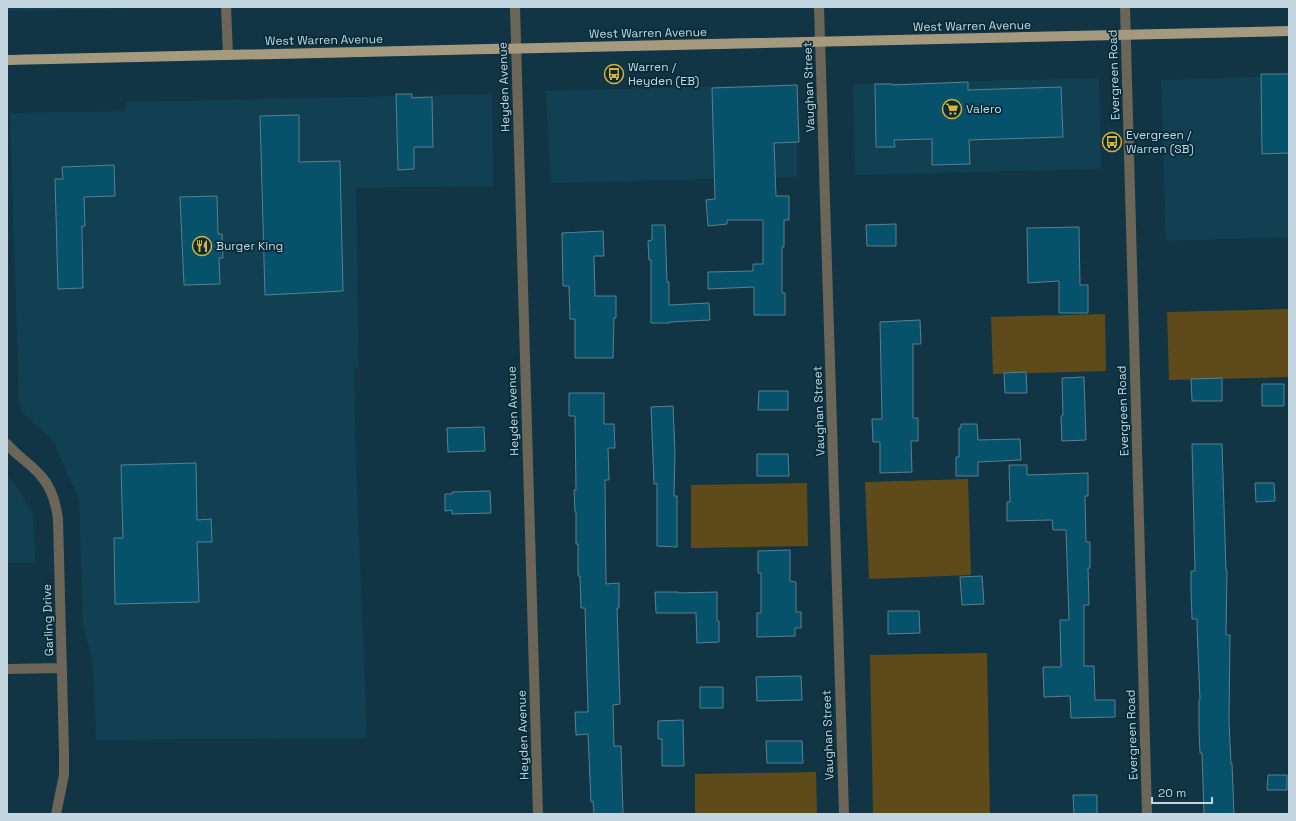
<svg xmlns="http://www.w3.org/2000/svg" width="1296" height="821" viewBox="0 0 1296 821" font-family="'Space Grotesk',sans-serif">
	<rect width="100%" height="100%" fill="#113544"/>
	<path fill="#114052" d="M 7,7 L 198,7 L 7,11 Z
		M 1289,76 L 1289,237 L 1166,241 L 1161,80 Z
		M 1099,78 L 1101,169 L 855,175 L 853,84 Z
		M 797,84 L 797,177 L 551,183 L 546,91 Z
		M 492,94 L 493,186 L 356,188 L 359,367 L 354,367 L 355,438 L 367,738 L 96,740 L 93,663 L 83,625 L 79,499 L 56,449 L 56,444 L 22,412 L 19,403 L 10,113 L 126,111 L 126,102 Z
		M 7,477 L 15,484 L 33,514 L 35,563 L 7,563 Z"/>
	<path fill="#5e4b19" d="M 1289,309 L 1289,377 L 1169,380 L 1167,312 Z
		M 1105,314 L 1106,371 L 993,374 L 991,317 Z
		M 968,479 L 971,575 L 869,579 L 865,482 Z
		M 807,483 L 808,546 L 691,548 L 691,485 Z
		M 987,653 L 990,814 L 873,814 L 870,655 Z
		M 816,772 L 817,814 L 695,814 L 695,774 Z"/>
	<path fill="#07526b" stroke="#5b7f90" d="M 1261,74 L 1289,74 L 1289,153 L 1262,154 Z
		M 968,82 L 968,90 L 1061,87 L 1063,137 L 969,140 L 970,164 L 932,165 L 932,139 L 894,140 L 895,147 L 876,147 L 875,84 L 892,84 L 892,85 Z
		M 797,85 L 799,142 L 774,143 L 776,196 L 789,196 L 789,220 L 784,220 L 784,247 L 782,247 L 782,293 L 785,293 L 785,315 L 754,315 L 754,287 L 708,289 L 708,272 L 753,271 L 753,264 L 763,264 L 763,220 L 727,220 L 727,224 L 708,226 L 706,200 L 715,199 L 712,88 Z
		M 396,94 L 412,94 L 412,98 L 432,97 L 433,147 L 414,147 L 414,169 L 398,170 Z
		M 299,115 L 299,162 L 340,161 L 343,291 L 265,295 L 260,116 Z
		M 114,165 L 115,196 L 84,197 L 85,226 L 82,226 L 83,288 L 58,289 L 55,179 L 63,179 L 62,167 Z
		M 217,196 L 218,234 L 222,234 L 223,258 L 219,258 L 220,284 L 184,285 L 180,197 Z
		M 896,224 L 896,246 L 867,246 L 866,225 Z
		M 652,225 L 665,225 L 667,282 L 669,282 L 669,305 L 709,303 L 710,320 L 670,322 L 670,323 L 651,323 L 651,260 L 649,260 L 648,241 L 652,240 Z
		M 1079,227 L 1080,285 L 1088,285 L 1088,313 L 1059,313 L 1059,281 L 1028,283 L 1027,228 Z
		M 603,231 L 604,256 L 594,256 L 595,296 L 616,296 L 616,318 L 614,318 L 613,358 L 575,358 L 575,319 L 570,319 L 569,286 L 563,286 L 562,233 Z
		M 920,320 L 921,344 L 913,344 L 913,418 L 918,418 L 918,441 L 911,441 L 912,472 L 880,473 L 880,442 L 873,442 L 872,419 L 882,419 L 880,322 Z
		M 1026,372 L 1027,393 L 1005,393 L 1004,373 Z
		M 1084,377 L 1086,440 L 1062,441 L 1061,416 L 1063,415 L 1062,378 Z
		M 1222,378 L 1222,401 L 1192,401 L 1191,379 Z
		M 1262,384 L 1284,384 L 1284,406 L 1262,406 Z
		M 759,391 L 788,391 L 788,410 L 758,410 Z
		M 569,393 L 604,393 L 604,424 L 614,424 L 615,448 L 608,448 L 609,480 L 605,480 L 606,584 L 619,583 L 619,608 L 617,608 L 620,704 L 613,705 L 614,746 L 621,746 L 623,814 L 594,814 L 593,801 L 591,802 L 588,734 L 576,735 L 575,712 L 588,712 L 585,608 L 581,608 L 580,576 L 578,576 L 578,544 L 576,544 L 576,512 L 575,512 L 574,490 L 576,490 L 575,416 L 569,416 Z
		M 673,406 L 675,452 L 674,496 L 677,496 L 677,547 L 657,546 L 657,484 L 654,484 L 651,407 Z
		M 961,424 L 977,424 L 978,440 L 1020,439 L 1021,460 L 978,462 L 978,476 L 956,476 L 956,457 L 959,457 L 959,428 L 961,428 Z
		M 484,427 L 485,451 L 448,452 L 447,428 Z
		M 1192,444 L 1222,444 L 1226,570 L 1227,570 L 1226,635 L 1230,635 L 1229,721 L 1231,764 L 1232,763 L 1234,814 L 1204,814 L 1202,753 L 1200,753 L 1199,732 L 1199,700 L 1200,700 L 1197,627 L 1197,619 L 1192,619 L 1191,590 L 1191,571 L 1195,571 Z
		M 757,454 L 788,454 L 789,476 L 757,476 Z
		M 196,463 L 197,520 L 211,519 L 212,542 L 197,542 L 199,602 L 115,604 L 114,538 L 123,538 L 121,465 Z
		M 1009,465 L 1027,465 L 1027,475 L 1088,473 L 1088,496 L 1085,496 L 1086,542 L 1090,542 L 1090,568 L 1088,568 L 1089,605 L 1084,605 L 1084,666 L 1094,666 L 1095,700 L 1115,700 L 1115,717 L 1071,718 L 1070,696 L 1044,697 L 1043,667 L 1061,667 L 1060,620 L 1069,620 L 1066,530 L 1053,530 L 1052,520 L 1007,521 L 1007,502 L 1010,502 Z
		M 1255,483 L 1274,483 L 1275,501 L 1256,502 Z
		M 490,491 L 491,513 L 452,514 L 452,510 L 445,511 L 445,494 L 452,494 L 452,492 Z
		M 790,550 L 790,581 L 796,582 L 796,612 L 801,612 L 801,628 L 795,628 L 795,636 L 757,637 L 757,613 L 761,613 L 761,573 L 758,573 L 758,551 Z
		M 982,576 L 984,604 L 962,605 L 960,577 Z
		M 655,592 L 678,592 L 678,593 L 717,592 L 717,621 L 719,621 L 719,642 L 697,643 L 696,613 L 656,613 Z
		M 888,611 L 919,611 L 920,633 L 888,634 Z
		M 801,676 L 802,700 L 757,701 L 756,677 Z
		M 700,687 L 723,687 L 723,708 L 700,708 Z
		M 683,720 L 684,766 L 662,766 L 662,739 L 658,739 L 658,721 Z
		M 766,741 L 802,741 L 803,763 L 767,763 Z
		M 1268,775 L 1287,775 L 1287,790 L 1267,790 Z
		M 1073,795 L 1097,795 L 1097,814 L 1074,814 Z"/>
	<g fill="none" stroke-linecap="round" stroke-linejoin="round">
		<path stroke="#6b6658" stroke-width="10" d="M 226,7 L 228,55
			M 515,7 L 538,814
			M 819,7 L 844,814
			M 1125,7 L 1147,814
			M 7,444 C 17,456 31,464 41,476 C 52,488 56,504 58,519 L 64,753 L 64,775 L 56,814
			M 7,669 L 62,668"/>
		<path stroke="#a59a7e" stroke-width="10" d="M 7,60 L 1289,31"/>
	</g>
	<defs>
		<symbol id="bus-ring" viewBox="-11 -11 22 22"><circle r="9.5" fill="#052b39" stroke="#deb133" stroke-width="1.5"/><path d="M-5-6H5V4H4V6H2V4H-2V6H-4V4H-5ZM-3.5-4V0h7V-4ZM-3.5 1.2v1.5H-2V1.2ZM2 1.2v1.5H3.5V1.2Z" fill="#deb133"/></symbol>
		<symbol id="supermarket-ring" viewBox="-11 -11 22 22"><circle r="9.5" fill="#052b39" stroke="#deb133" stroke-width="1.5"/><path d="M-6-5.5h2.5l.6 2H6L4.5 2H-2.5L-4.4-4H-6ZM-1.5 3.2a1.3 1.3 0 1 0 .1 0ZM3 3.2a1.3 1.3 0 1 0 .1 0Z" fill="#deb133"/></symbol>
		<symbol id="restaurant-ring" viewBox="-11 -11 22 22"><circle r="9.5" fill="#052b39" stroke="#deb133" stroke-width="1.5"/><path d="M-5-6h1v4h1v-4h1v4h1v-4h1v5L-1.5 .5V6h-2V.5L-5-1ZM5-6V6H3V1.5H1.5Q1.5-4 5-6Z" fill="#deb133"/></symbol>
	</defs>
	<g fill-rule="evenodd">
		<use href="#bus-ring" x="603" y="63" width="22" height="22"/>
		<use href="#supermarket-ring" x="941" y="98" width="22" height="22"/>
		<use href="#bus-ring" x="1101" y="131" width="22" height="22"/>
		<use href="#restaurant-ring" x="191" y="235" width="22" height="22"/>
	</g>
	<g text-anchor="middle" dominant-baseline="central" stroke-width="3.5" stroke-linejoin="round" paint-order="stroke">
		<g font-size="12" fill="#c4d7e0" stroke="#052b39">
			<text transform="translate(972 26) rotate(-1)">West Warren Avenue</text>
			<text transform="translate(648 33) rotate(-1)">West Warren Avenue</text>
			<text transform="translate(324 40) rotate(-1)">West Warren Avenue</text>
			<text transform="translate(1114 75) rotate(-92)">Evergreen Road</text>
			<text transform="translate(504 87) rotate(-92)">Heyden Avenue</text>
			<text transform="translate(809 87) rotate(-92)">Vaughan Street</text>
			<text transform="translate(513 411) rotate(-92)">Heyden Avenue</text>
			<text transform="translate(819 411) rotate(-92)">Vaughan Street</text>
			<text transform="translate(1123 411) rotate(-92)">Evergreen Road</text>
			<text transform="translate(48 620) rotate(-92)">Garling Drive</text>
			<text transform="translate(523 735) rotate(-92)">Heyden Avenue</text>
			<text transform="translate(828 735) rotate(-92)">Vaughan Street</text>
			<text transform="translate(1132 735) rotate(-92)">Evergreen Road</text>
		</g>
		<g font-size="12" fill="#c4d7e0" stroke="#052b39" text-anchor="start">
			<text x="628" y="67">Warren /<tspan x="628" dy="14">Heyden (EB)</tspan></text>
			<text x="966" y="109">Valero</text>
			<text x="1126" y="135">Evergreen /<tspan x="1126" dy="14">Warren (SB)</tspan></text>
			<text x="216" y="246">Burger King</text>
		</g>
	</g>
	<rect width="1296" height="821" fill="none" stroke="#c4d7e0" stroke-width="16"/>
	<path d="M1152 797v6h60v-6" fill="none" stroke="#c4d7e0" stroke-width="2"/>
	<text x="1158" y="797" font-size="12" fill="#c4d7e0" stroke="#052b39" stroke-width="3" paint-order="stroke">20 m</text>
</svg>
